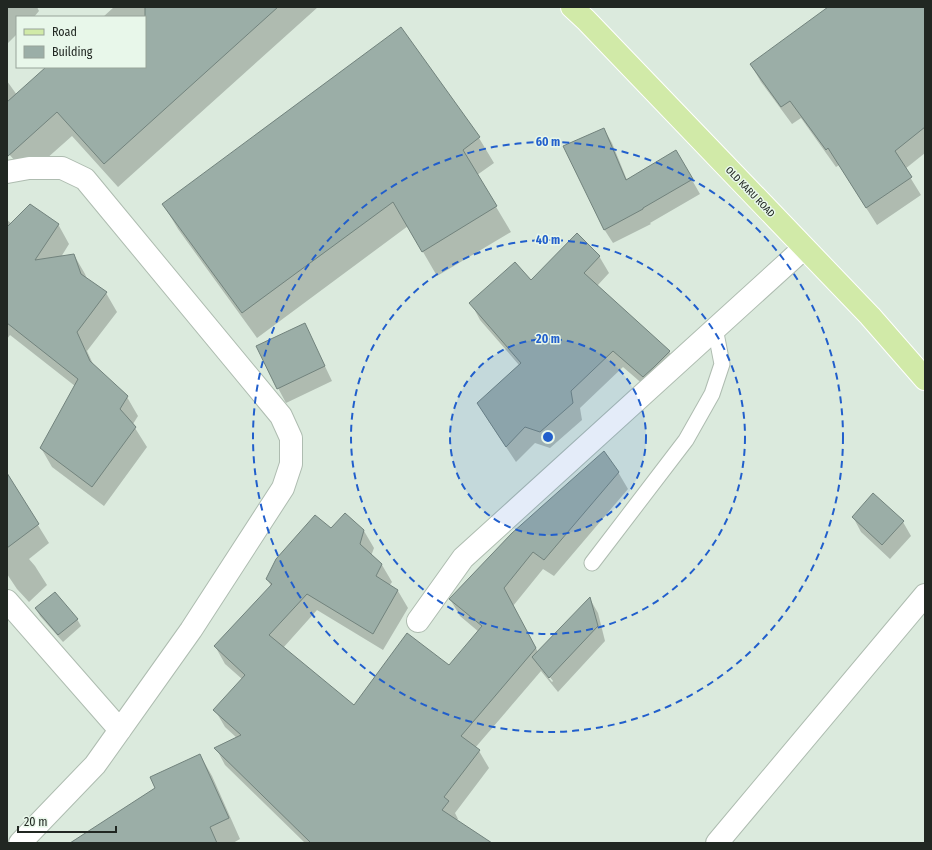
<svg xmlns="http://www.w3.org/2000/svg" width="932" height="850" viewBox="0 0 932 850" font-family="'Fira Sans Condensed',sans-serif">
	<rect width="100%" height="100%" fill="#dbeadd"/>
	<path fill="#0003" fill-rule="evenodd" d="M 7,7 L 37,7 L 39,11 L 34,17 L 17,17 L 17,34 L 7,44 Z
		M 114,7 L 318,7 L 118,187 L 72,136 L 28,175 L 7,152 L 7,81 L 17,95 L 48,67 L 145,67 L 145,17 L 103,17 Z
		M 830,7 L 925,7 L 925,153 L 905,169 L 921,195 L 877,225 L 839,165 L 836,167 L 801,118 L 792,124 L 761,82 L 751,65 Z
		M 401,29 L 479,138 L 494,163 L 477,175 L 511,232 L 437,276 L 408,226 L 257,338 L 178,229 L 163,204 Z
		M 604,129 L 612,143 L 627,180 L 676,152 L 700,194 L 650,223 L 651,224 L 613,243 L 604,229 Z
		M 7,220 L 12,224 L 58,224 L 69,244 L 61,257 L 74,255 L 85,274 L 87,279 L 106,293 L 117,312 L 87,351 L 94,366 L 127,397 L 138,416 L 133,424 L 135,428 L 147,447 L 104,506 L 52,467 L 41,448 L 75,386 L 10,335 L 7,339 Z
		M 599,256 L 609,273 L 597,286 L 669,351 L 678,368 L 653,393 L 623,367 L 580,408 L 582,420 L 550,448 L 535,443 L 516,462 L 488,420 L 478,403 L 519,365 L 480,320 L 471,303 Z
		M 304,324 L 312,339 L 332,381 L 286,403 L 278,388 Z
		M 618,472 L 628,489 L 554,576 L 543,569 L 513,606 L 538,652 L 590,599 L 598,613 L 605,641 L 558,692 L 541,671 L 475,748 L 479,751 L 489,768 L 455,813 L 458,819 L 456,821 L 490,843 L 305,843 L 225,765 L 216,748 L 237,738 L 225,727 L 215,710 L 242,679 L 225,664 L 215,646 L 271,586 L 267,579 L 331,529 L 364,531 L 374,548 L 371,556 L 382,565 L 392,582 L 389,586 L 398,591 L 408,608 L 383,650 L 317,610 L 283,648 L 354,706 L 450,666 L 479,632 L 460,616 L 450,599 ZM 543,669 L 553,681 L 552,682 L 542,670 Z
		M 7,475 L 49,543 L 29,559 L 35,566 L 47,585 L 29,602 L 17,589 L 7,574 Z
		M 853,517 L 903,522 L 911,536 L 890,559 L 861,532 Z
		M 36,609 L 77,619 L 81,626 L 63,642 L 40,616 Z
		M 200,755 L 212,776 L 240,839 L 233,843 L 95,843 L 157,788 Z"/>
	<path fill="#9baea7" stroke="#72837d" d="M 145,7 L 278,7 L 104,164 L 57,112 L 7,157 L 7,102 L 46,67 L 145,67 Z
		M 828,7 L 925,7 L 925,127 L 895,151 L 912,177 L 866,208 L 828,148 L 826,150 L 790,101 L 781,107 L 750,64 Z
		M 401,27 L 480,137 L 463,150 L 497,206 L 422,252 L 393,202 L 242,313 L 162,204 Z
		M 604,128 L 626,180 L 676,150 L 693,179 L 643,208 L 643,209 L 604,230 L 563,146 Z
		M 30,204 L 59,224 L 35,260 L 74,254 L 81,274 L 107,292 L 77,332 L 90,361 L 128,396 L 120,409 L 136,427 L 92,487 L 40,448 L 78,379 L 7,323 L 7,227 Z
		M 577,233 L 600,256 L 584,273 L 670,351 L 654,367 L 643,377 L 613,351 L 571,391 L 573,403 L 540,432 L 525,427 L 506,447 L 477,403 L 521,363 L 469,303 L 515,262 L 531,280 Z
		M 305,323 L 325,366 L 277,389 L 256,346 Z
		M 604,451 L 619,472 L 544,560 L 533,552 L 504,588 L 536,648 L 461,736 L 480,750 L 444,797 L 449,801 L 442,810 L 492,843 L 311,843 L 214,748 L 241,735 L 213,710 L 245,675 L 214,646 L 272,584 L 266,579 L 276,559 L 315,515 L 331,528 L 345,513 L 364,530 L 360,544 L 382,564 L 376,576 L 398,590 L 373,634 L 307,594 L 269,635 L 354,705 L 407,633 L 449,665 L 482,626 L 449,599 L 450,598 L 512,533 Z
		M 7,473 L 39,524 L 7,548 Z
		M 873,493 L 904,521 L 882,545 L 852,517 Z
		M 55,592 L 78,619 L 58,635 L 35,608 Z
		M 590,597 L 598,626 L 549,678 L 532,657 Z
		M 200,754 L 229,818 L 210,827 L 217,843 L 70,843 L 155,788 L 150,777 Z"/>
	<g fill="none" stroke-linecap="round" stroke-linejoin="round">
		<defs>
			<path id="service" d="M 592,563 L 686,440 L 712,394 L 722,364 L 715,328"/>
			<path id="minor" d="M 7,172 L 29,168 L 62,168 L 85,179 L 281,416 L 291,438 L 291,464 L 283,488 L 191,630 L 95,765 L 20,843
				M 7,601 L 120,730
				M 418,621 L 463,558 L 804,248
				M 717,843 L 925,595"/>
			<path id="primary" d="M 572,7 L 586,20 L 870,316 L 925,379"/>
		</defs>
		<use href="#service" stroke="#aebcb0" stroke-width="17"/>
		<use href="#minor" stroke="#aebcb0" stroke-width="24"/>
		<use href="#primary" stroke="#fff" stroke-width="24"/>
		<use href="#service" stroke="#fff" stroke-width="15"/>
		<use href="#minor" stroke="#fff" stroke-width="22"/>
		<use href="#primary" stroke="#d1eaa8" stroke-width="22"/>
	</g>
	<circle cx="548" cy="437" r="98" fill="#215fcc" fill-opacity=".12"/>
	<g fill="none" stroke="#215fcc" stroke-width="2" stroke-dasharray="7 5">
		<circle cx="548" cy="437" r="98"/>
		<circle cx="548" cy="437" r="197"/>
		<circle cx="548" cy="437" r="295"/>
	</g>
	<g text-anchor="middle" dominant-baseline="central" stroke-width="3" stroke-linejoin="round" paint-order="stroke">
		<g font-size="10" fill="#212722" stroke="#e8f7ea">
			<text transform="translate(750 192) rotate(46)">OLD KARU ROAD</text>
		</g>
	</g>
	<circle cx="548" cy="437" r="6" fill="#215fcc" stroke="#e8f7ea" stroke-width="2"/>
	<g font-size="12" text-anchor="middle" font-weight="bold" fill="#215fcc" stroke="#e8f7ea" stroke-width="3" stroke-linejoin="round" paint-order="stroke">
		<text x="548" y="146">60 m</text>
		<text x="548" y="244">40 m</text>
		<text x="548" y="343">20 m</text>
	</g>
	<rect width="932" height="850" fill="none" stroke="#212722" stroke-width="16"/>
	<rect x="16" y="16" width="130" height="52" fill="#e8f7ea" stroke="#98a49a"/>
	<rect x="24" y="29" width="20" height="6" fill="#d1eaa8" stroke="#98a49a"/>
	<text x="52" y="36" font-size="12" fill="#212722">Road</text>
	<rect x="24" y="46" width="20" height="12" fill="#9baea7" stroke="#98a49a"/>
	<text x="52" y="56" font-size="12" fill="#212722">Building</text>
	<path d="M18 826v6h98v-6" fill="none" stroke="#212722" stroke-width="2"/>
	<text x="24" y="826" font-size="12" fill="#212722" stroke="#e8f7ea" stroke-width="3" paint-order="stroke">20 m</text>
</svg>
